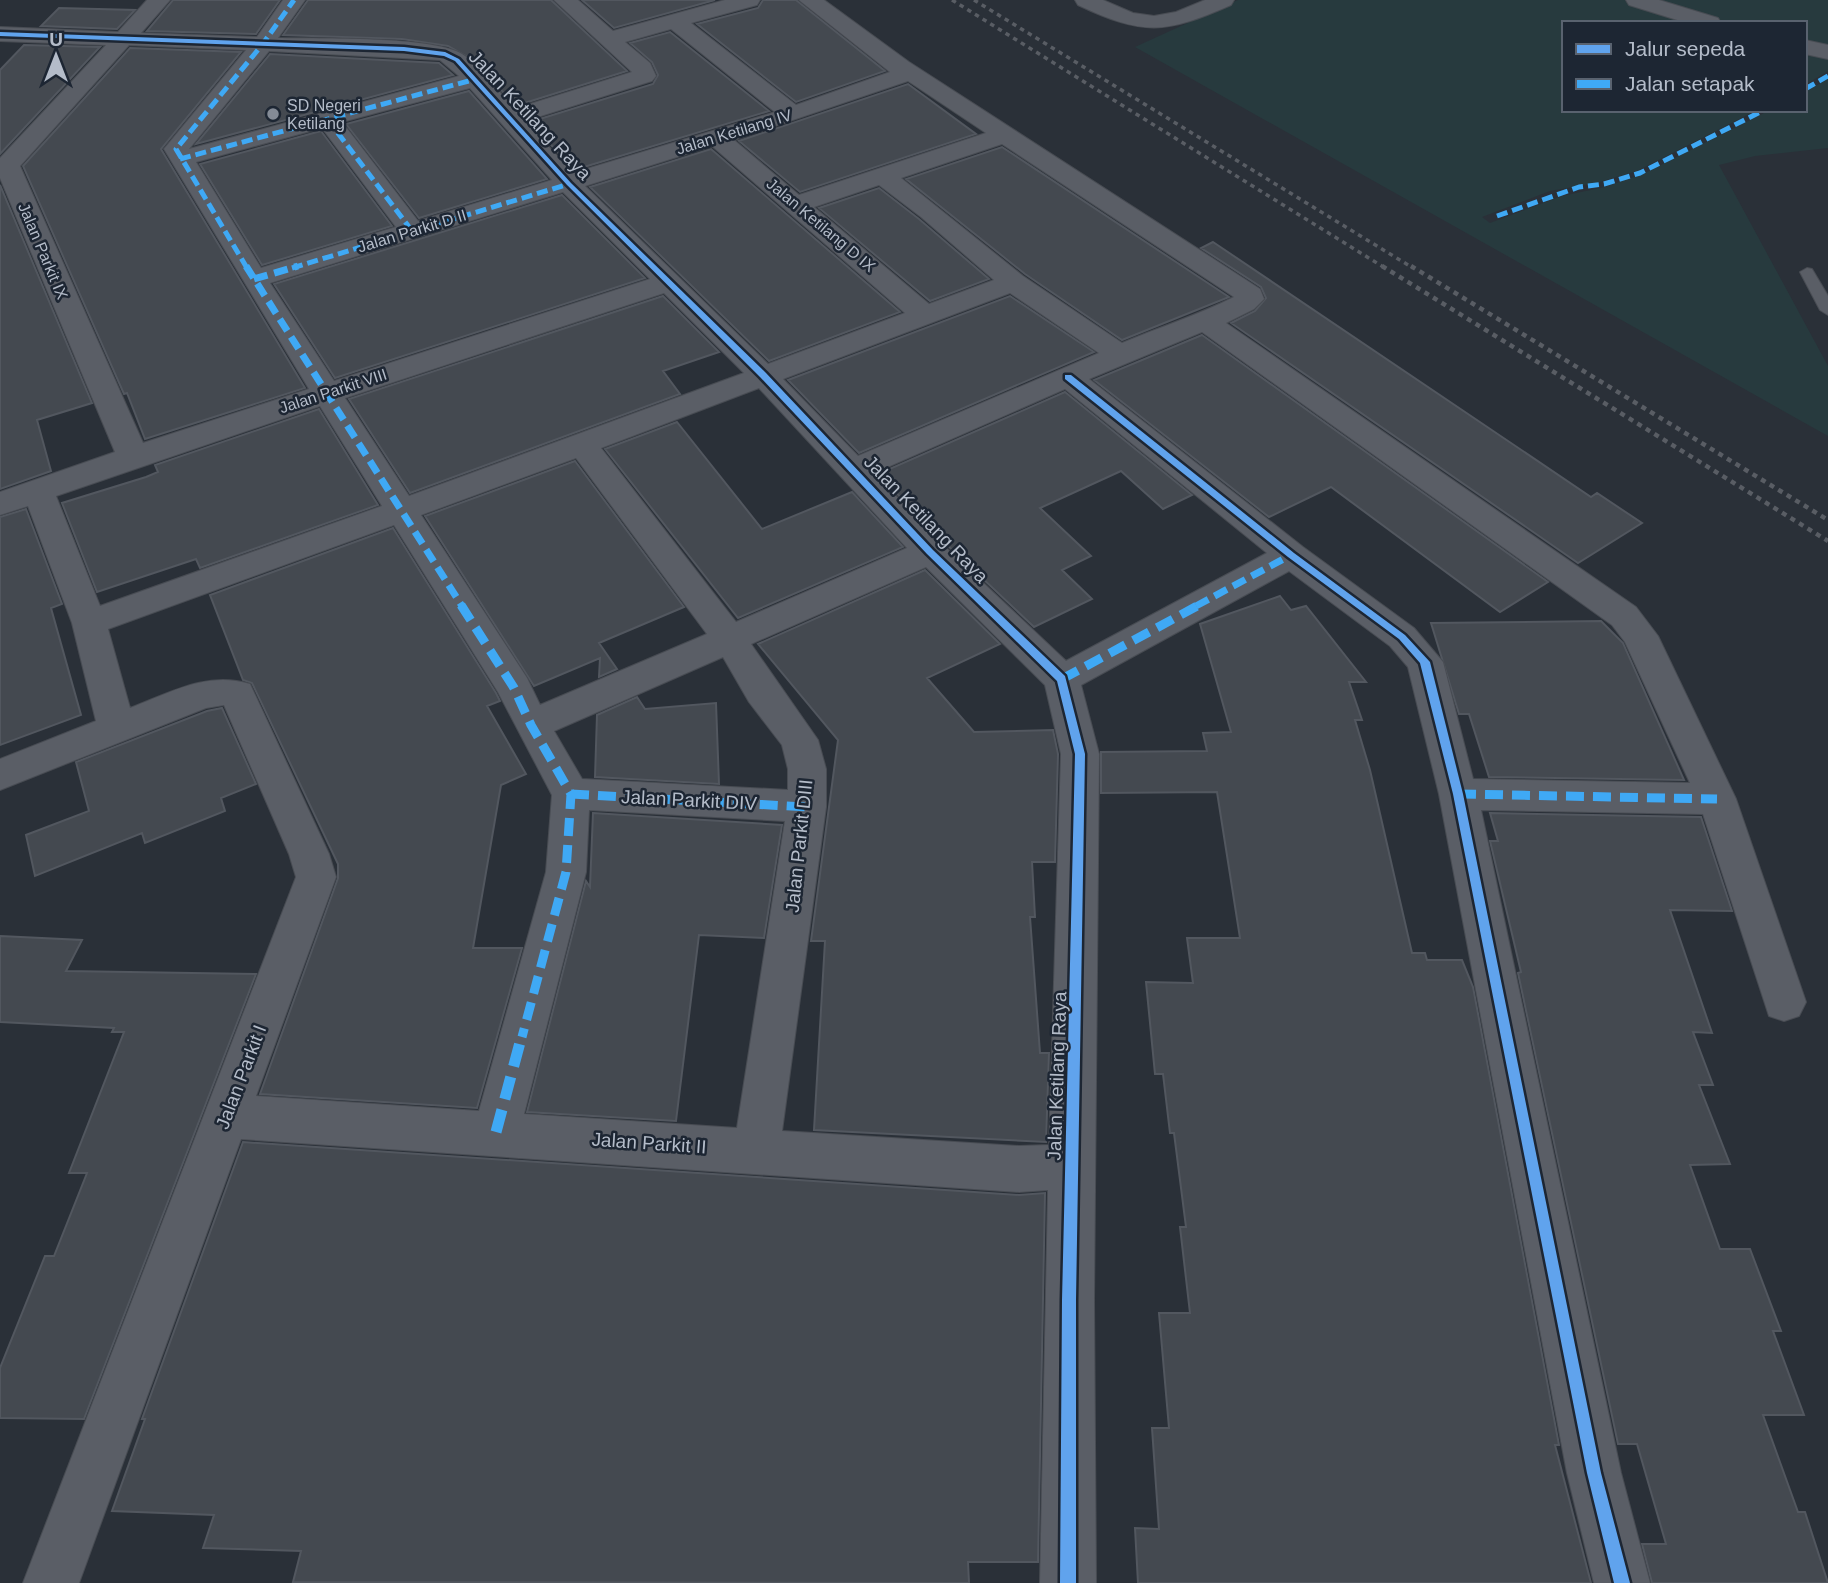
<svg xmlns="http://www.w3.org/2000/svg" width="1828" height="1583" viewBox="0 0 1828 1583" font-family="Helvetica,sans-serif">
	<rect width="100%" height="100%" fill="#2a3038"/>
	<path fill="#273a3e" d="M 1238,0 L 1630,0 L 1699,23 L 1564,23 L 1564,110 L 1757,110 L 1637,171 L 1596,183 L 1550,191 L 1482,217 L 1490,223 L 1562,196 L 1605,187 L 1643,174 L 1770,110 L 1805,110 L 1805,92 L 1828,79 L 1828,148 L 1755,156 L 1719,165 L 1828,366 L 1828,436 L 1135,47 Z
		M 1642,0 L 1828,0 L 1828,49 L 1805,45 L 1805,23 L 1718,23 Z
		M 1805,50 L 1828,58 L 1828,71 L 1805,85 Z"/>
	<path fill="#444950" stroke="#52575f" stroke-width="2" d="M 173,0 L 280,0 L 256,34 L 147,31 Z
		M 308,0 L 551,0 L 627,71 L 515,106 L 478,63 L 448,46 L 402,39 L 283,35 Z
		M 582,0 L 715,0 L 614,28 Z
		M 763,0 L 796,0 L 885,71 L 796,102 L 697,24 L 758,8 Z
		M 59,8 L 135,10 L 117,29 L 41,26 Z
		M 670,32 L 769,111 L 574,170 L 530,122 L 653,84 L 658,75 L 652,62 L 630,43 Z
		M 24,45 L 100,47 L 0,154 L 0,70 Z
		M 130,48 L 241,52 L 161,149 L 305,388 L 145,439 L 127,393 L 124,394 L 23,166 Z
		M 270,54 L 439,63 L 453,75 L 196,144 Z
		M 908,84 L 976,134 L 800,192 L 739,141 Z
		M 469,91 L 547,179 L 419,218 L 346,124 Z
		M 321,131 L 392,226 L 262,265 L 200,164 Z
		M 1002,147 L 1229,297 L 1122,340 L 1025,274 L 906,179 Z
		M 711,149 L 900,312 L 769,361 L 590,187 Z
		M 0,185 L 92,403 L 37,420 L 51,471 L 0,489 Z
		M 879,188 L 919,219 L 989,279 L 930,301 L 819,208 Z
		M 562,195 L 645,278 L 335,378 L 274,284 Z
		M 1213,242 L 1591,497 L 1597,493 L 1642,523 L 1578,563 L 1231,323 L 1255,311 L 1266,298 L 1261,287 L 1201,248 Z
		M 663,296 L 719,352 L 663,371 L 680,394 L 410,493 L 349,399 Z
		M 1010,296 L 1094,352 L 859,453 L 788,380 Z
		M 1202,335 L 1548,582 L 1500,612 L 1331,487 L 1269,517 L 1094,380 Z
		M 1065,392 L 1192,495 L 1163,509 L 1121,471 L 1040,508 L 1091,556 L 1062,570 L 1092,599 L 1034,627 L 944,542 L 878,474 Z
		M 319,409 L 378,505 L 200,568 L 196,559 L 97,592 L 62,503 L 146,477 L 158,472 L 155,465 Z
		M 677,422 L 762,529 L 852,492 L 903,547 L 738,618 L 605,449 Z
		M 575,461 L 684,607 L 599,643 L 617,669 L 599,677 L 600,658 L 534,686 L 425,516 Z
		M 26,509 L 62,604 L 51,608 L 81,715 L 0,745 L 0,517 Z
		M 393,528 L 496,693 L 500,701 L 487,706 L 526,774 L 501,785 L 473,948 L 522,948 L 477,1108 L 260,1094 L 338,878 L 338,864 L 252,683 L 243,680 L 210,595 Z
		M 925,570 L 1000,644 L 927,678 L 974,732 L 1053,730 L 1058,754 L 1055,862 L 1032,862 L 1035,917 L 1030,917 L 1040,1053 L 1049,1053 L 1046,1142 L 814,1130 L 825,941 L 811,941 L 838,740 L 758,644 Z
		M 1280,596 L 1291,610 L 1306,606 L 1366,682 L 1349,682 L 1362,720 L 1355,720 L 1370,770 L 1412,953 L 1425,953 L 1427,960 L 1462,960 L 1473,987 L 1559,1445 L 1555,1445 L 1591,1583 L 1138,1583 L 1135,1528 L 1159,1529 L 1152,1428 L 1169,1428 L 1159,1313 L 1190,1313 L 1180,1227 L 1186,1227 L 1174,1133 L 1170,1133 L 1163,1074 L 1155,1074 L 1146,982 L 1193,983 L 1187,938 L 1240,938 L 1217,792 L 1101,793 L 1101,752 L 1207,751 L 1203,733 L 1231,732 L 1200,624 Z
		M 1601,621 L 1623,643 L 1684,780 L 1489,777 L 1469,714 L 1459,714 L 1431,623 Z
		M 637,697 L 645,709 L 716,703 L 719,784 L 595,777 L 597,715 Z
		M 222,708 L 256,784 L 221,798 L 225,811 L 145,843 L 142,833 L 35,876 L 26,835 L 89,811 L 76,762 L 207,711 Z
		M 593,813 L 782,825 L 764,938 L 699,935 L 676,1121 L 527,1112 L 586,881 L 590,887 Z
		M 1490,813 L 1701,817 L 1732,911 L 1670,910 L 1712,1033 L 1693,1032 L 1713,1085 L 1699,1085 L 1730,1164 L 1690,1165 L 1720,1249 L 1750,1249 L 1781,1331 L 1773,1331 L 1804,1415 L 1763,1415 L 1798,1512 L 1805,1512 L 1828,1583 L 1652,1583 L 1642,1544 L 1666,1544 L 1637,1444 L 1618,1444 L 1518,973 L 1521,972 L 1490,841 L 1498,841 Z
		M 0,936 L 82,940 L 66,971 L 256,974 L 84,1419 L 0,1418 L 0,1368 L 45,1256 L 54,1256 L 87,1173 L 69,1173 L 124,1032 L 112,1032 L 114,1028 L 0,1022 Z
		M 243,1142 L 1019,1195 L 1045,1193 L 1038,1562 L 968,1562 L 969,1583 L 293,1582 L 301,1551 L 203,1548 L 214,1515 L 112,1511 L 145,1419 L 142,1419 Z"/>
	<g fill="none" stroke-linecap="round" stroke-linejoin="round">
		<defs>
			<path id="service" d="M 1807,268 L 1812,269 L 1828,296 L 1828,315 L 1820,310 L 1800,272 Z"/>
			<path id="minor" d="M 147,0 L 170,0 L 141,33 L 257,37 L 283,0 L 305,0 L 278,38 C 318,39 433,36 462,54 C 482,66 498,91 514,109 L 632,72 L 554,0 L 578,0 L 613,31 L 725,0 L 760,0 L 757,5 L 691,23 L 796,105 L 890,72 L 799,0 L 824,0 L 909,62 L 1260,289 L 1264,299 L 1254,309 L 1226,323 L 1636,607 L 1658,636 L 1736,799 L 1806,1002 L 1799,1016 L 1784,1021 L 1769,1016 L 1703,814 L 1481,810 L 1621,1473 L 1650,1583 L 1594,1583 L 1567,1473 L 1439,794 L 1408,667 L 1390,646 L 1289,571 L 1081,685 L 1099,754 L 1094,1300 L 1096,1583 L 1040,1583 L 1048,1190 L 1019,1192 L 241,1139 L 79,1583 L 23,1583 L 296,877 L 289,854 L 224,705 L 206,708 L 0,790 L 0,759 L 96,721 L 72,623 L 28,506 L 0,515 L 0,492 L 115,452 L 0,178 L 0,158 L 106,45 L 0,41 L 0,27 L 118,32 ZM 671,29 L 775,112 L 573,173 L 525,121 L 652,81 L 656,76 L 650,63 L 625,42 ZM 129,45 L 246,50 L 164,149 L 309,389 L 143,443 L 20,166 ZM 269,51 L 440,60 L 459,76 L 189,149 ZM 908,81 L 986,133 L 799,195 L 734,140 ZM 470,88 L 552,180 L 418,221 L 342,122 ZM 322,128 L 396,227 L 261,268 L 196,162 ZM 1002,144 L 1234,297 C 1198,315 1160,327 1122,343 L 1023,276 L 901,178 ZM 712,146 L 905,313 L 768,364 L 585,186 ZM 879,185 L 921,217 L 994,280 L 929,304 L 814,207 ZM 563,192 L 650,279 L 334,381 L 270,283 ZM 664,293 L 744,373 L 409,496 L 345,398 ZM 1010,293 L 1099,353 L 858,456 L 783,379 ZM 1202,332 L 1612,625 L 1625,642 L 1690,783 L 1473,779 L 1443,662 L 1414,628 L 1303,547 L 1089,379 ZM 759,388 L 907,548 L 736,622 L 601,448 ZM 1065,389 L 1267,553 L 1066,661 L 942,544 L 874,473 ZM 320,406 L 382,506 L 100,606 L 56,496 ZM 576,458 L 707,634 L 540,705 L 527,678 L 421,515 ZM 394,525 L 498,692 L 552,795 L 546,872 L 479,1111 L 256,1096 L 336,877 L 329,854 L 250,684 C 206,671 170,693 130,708 L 108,629 ZM 926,567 L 1045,685 L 1061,754 L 1049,1145 L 1019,1146 L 782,1131 L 826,807 L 826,769 L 818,740 L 751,644 ZM 723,657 L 749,702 L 782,745 L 788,769 L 788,790 L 582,779 L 554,731 ZM 589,810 L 785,821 L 737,1128 L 524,1114 L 586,872 Z
				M 1075,0 L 1103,0 L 1133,13 L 1154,16 L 1176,12 L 1205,0 L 1234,0 L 1231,5 C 1165,34 1144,36 1078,5 Z
				M 1626,0 L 1659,0 L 1718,18 L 1721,23 L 1687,23 L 1629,5 Z
				M 1805,40 L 1828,45 L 1828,59 L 1805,54 Z"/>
		</defs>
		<use href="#service" stroke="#484c53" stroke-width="2"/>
		<use href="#minor" stroke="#484c53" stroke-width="2"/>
		<use href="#service" fill="#5a5e66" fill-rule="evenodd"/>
		<use href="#minor" fill="#5a5e66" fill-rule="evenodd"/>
		<path stroke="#595d64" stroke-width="3.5" stroke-dasharray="4.5 4.5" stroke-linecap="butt" d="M 952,0 L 1385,268
			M 974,0 L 1413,268"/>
		<path stroke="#595d64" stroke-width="4.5" stroke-dasharray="5 5" stroke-linecap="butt" d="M 1382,266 L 1828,541
			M 1411,266 L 1828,520"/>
		<path stroke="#3fa9f5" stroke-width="5" stroke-dasharray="11 5" stroke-linecap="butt" d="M 1805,89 L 1828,76
			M 328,120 L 412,231
			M 180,159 L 476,79
			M 1497,216 L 1579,187 L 1604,184 L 1640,173 L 1764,110
			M 247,268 L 176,149 L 262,45 L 294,0
			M 292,268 L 569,184"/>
		<path stroke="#3fa9f5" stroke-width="7" stroke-dasharray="14 7" stroke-linecap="butt" d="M 246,266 L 462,606
			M 254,279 L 298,266
			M 1196,606 L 1291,555"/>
		<path stroke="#3fa9f5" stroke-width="9" stroke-dasharray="18 9" stroke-linecap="butt" d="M 461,605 L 514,688 L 531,725 L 571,794 L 566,872 L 522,1037
			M 1062,679 L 1199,605
			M 571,794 L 807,807
			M 1458,794 L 1717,799"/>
		<path stroke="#3fa9f5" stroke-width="11" stroke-dasharray="23 11" stroke-linecap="butt" d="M 496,1132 L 522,1035"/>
		<defs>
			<path id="cycleway" d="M 0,32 L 404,47 L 445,52 L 459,59 L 571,183 L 766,373 L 933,550 L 1065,676 L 1085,754 L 1076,1300 L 1076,1583 L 1060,1583 L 1062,1300 L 1075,754 L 1057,681 L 927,554 L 760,377 L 567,185 L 455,61 L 444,56 L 404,51 L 0,36 Z
				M 1065,375 L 1071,375 L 1294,553 L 1405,635 L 1430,662 L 1463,794 L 1601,1473 L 1630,1583 L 1614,1583 L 1587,1473 L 1453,794 L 1420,663 L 1399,639 L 1288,557 L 1065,379 Z"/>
		</defs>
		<use href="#cycleway" stroke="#1d2633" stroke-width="5"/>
		<use href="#cycleway" fill="#60a3ed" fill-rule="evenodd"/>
	</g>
	<circle fill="#848b96" stroke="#1d2633" stroke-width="2.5" cx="273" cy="114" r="7"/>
	<g text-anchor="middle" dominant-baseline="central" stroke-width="5" stroke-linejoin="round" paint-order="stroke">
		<g font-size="16" fill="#b4bcc9" stroke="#1d2633" text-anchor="start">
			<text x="287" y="105">SD Negeri<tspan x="287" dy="18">Ketilang</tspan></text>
		</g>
		<g font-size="16" fill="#b4bcc9" stroke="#1d2633">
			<text transform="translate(734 132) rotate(-17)">Jalan Ketilang IV</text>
			<text transform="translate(821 225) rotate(40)">Jalan Ketilang D IX</text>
			<text transform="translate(412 231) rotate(-17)">Jalan Parkit D II</text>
			<text transform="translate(43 251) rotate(67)">Jalan Parkit IX</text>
			<text transform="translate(333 391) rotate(-18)">Jalan Parkit VIII</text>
		</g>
		<g font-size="19" fill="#b4bcc9" stroke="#1d2633">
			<text transform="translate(530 115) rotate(47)">Jalan Ketilang Raya</text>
			<text transform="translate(926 519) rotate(46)">Jalan Ketilang Raya</text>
			<text transform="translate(689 800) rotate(3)">Jalan Parkit DIV</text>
			<text transform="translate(799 846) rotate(-84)">Jalan Parkit DIII</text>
			<text transform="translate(1057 1076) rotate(-88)">Jalan Ketilang Raya</text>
			<text transform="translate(241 1077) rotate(-69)">Jalan Parkit I</text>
			<text transform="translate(649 1143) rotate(4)">Jalan Parkit II</text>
		</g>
	</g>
	<rect x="1562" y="21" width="245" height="91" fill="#1d2633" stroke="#59626f" stroke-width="2"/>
	<rect x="1576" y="44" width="35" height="10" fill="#60a3ed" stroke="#59626f" stroke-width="2"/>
	<text x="1625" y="56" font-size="21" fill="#b4bcc9">Jalur sepeda</text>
	<rect x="1576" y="79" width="35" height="10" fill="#3fa9f5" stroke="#59626f" stroke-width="2"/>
	<text x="1625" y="91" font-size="21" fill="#b4bcc9">Jalan setapak</text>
	<g transform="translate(56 56)" stroke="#1d2633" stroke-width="5" paint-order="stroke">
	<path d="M0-5L12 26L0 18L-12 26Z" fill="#b4bcc9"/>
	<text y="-10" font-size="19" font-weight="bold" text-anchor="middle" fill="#b4bcc9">U</text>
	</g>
</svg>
